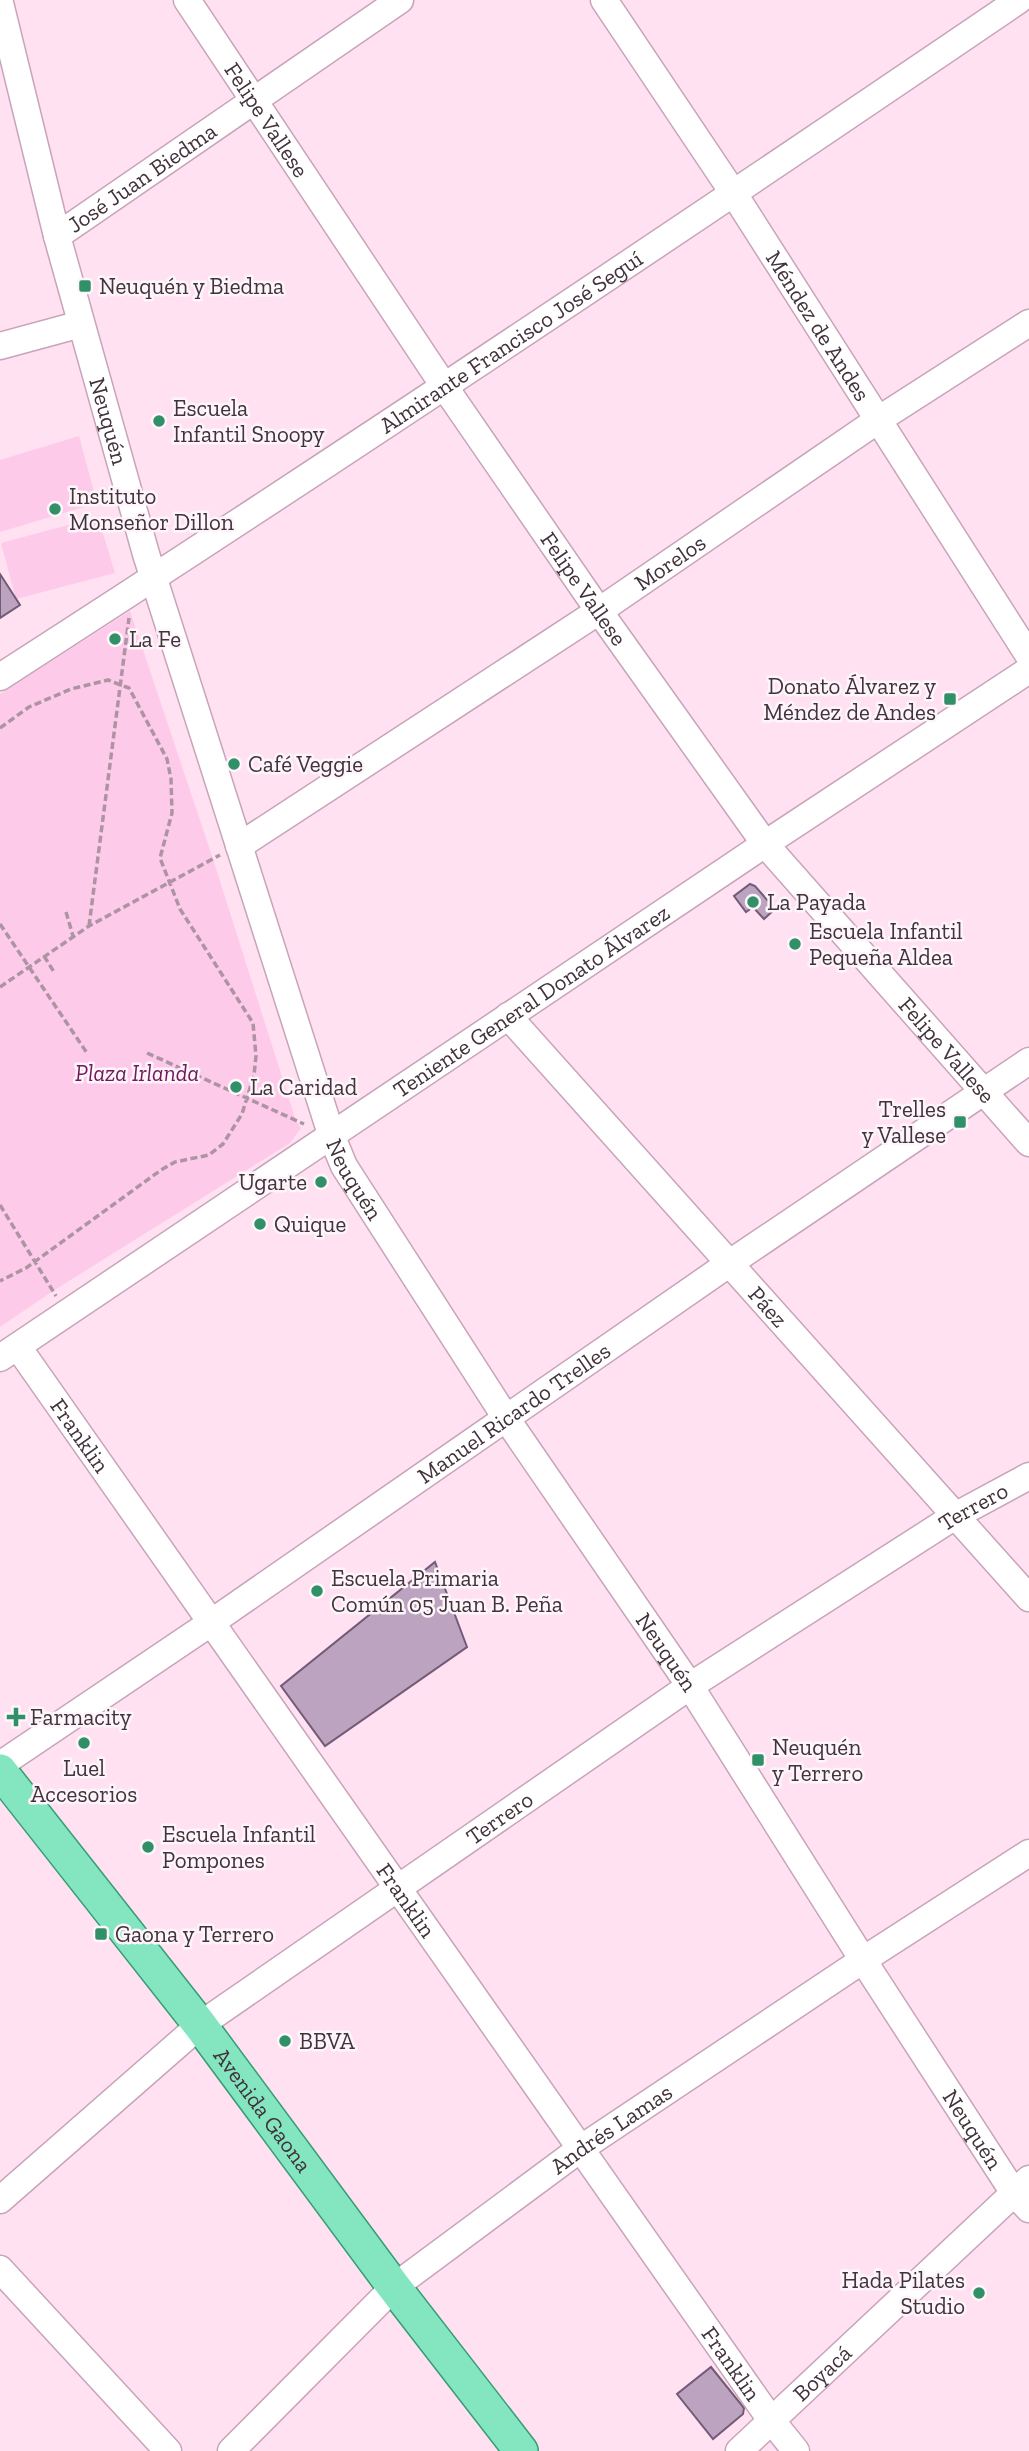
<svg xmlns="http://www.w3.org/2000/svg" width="1029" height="2451" viewBox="0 0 1029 2451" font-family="'Zilla Slab',serif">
	<rect width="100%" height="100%" fill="#ffe1f2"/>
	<path fill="#fecaea" d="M 79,436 L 97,503 L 0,532 L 0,460 Z
		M 98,517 L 115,573 L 16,599 L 1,543 Z
		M 130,611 L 213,859 L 296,1121 L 301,1128 L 290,1143 L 53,1291 L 0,1327 L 0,694 Z"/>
	<path fill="#bca3c0" stroke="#725b76" stroke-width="2" d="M 0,574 L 20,605 L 0,618 Z
		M 750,884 L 755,886 L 775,909 L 764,919 L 753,907 L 746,912 L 734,896 Z
		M 435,1562 L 467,1647 L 325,1746 L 281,1686 Z
		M 711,2367 L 744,2408 L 743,2414 L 713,2439 L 677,2394 Z"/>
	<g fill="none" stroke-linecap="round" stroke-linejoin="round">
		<defs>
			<g id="minor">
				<path id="s1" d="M 187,0 L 444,386 L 599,611 L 765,844 L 1029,1143"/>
				<path id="s2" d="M 604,0 L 734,194 L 1029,656"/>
				<path id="s3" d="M 0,3 L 57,236 L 146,554 L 332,1137 L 344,1166 L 506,1418 L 690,1686 L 863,1960 L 1014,2193 L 1029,2209"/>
				<path id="s4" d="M 57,236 L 400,0"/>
				<path d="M 0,346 L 81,324"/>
				<path id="s5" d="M 0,677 C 343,456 682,229 1019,0"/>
				<path id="s6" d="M 239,846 L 599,611 L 878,420 L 1029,323"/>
				<path id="s7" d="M 508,1016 L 1029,1598"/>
				<path id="s8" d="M 18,1347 L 771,2420 L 796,2451"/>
				<path id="s9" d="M 0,1358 L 765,844 L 1029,670"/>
				<path id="s10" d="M 0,1765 L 212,1622 L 730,1263 L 1029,1061"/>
				<path id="s11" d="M 0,2200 L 200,2025 L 690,1686 L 955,1516 L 1029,1476"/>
				<path d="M 0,2269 L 168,2451"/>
				<path id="s12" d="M 231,2451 L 394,2287 L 580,2149 L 863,1960 L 1029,1853"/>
				<path id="s13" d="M 739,2451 L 1029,2179"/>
			</g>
			<g id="major">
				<path id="s14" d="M 0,1771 L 200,2025 L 394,2287 L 521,2451"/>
			</g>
		</defs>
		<use href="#minor" stroke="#c8a4ba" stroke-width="29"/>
		<use href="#major" stroke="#379c76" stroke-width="36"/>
		<path stroke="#ac94a2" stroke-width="3.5" stroke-dasharray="7 3.5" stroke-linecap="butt" d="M 0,728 L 29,707 L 71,689 L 108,680 L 129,688 L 167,759 L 171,779 L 172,813 L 160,858 L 180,909 L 253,1023 L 256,1056 L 254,1075 L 242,1114 L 223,1144 L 209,1155 L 175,1162 L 161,1170 L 26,1268 L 0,1281
			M 66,912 L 73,936
			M 0,924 L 87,1053
			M 89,926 L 129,618
			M 44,956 L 54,972
			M 0,987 L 89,926 L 220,855
			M 147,1053 L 304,1124
			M 0,1205 L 56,1296"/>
		<use href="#minor" stroke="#fff" stroke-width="26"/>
		<use href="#major" stroke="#83e6c0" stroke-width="33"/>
	</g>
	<g fill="#329068" stroke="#fdf5fa" stroke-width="2.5">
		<rect x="78" y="279" width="14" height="14" rx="3.5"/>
		<circle cx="159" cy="421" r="7"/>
		<circle cx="55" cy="509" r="7"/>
		<circle cx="115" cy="639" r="7"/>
		<rect x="943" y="692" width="14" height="14" rx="3.5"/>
		<circle cx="234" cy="764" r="7"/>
		<circle cx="753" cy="902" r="7"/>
		<circle cx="795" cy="944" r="7"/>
		<circle cx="236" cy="1087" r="7"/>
		<rect x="953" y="1115" width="14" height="14" rx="3.5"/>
		<circle cx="321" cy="1182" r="7"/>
		<circle cx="260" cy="1224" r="7"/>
		<circle cx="317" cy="1591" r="7"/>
		<path d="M12.5 1706.5h7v7h7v7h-7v7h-7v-7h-7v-7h7z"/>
		<circle cx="84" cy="1743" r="7"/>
		<rect x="751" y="1753" width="14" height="14" rx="3.5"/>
		<circle cx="148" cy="1847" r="7"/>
		<rect x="94" y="1927" width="14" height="14" rx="3.5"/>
		<circle cx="285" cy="2041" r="7"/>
		<circle cx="979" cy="2293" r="7"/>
	</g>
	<g text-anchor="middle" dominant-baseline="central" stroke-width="5" stroke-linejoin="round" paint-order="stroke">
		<g font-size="23" fill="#41323b" stroke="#fdf5fa">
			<text stroke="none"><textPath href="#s1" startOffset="144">Felipe Vallese</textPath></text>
			<text stroke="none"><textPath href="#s4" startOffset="103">José Juan Biedma</textPath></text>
			<text stroke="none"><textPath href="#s2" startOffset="390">Méndez de Andes</textPath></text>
			<text stroke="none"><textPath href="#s5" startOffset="611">Almirante Francisco José Seguí</textPath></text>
			<text stroke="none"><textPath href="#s3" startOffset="432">Neuquén</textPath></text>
			<text stroke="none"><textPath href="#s6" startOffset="516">Morelos</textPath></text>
			<text stroke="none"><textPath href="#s1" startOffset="710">Felipe Vallese</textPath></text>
			<text stroke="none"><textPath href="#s9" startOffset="640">Teniente General Donato Álvarez</textPath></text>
			<text stroke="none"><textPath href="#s1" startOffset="1298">Felipe Vallese</textPath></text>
			<text stroke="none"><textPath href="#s3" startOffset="1230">Neuquén</textPath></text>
			<text stroke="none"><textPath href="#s7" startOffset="390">Páez</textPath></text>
			<text stroke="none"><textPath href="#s10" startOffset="623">Manuel Ricardo Trelles</textPath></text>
			<text stroke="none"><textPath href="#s8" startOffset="108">Franklin</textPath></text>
			<text stroke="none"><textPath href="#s11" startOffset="1197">Terrero</textPath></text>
			<text stroke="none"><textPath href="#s3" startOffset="1797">Neuquén</textPath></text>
			<text stroke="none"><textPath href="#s11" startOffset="630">Terrero</textPath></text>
			<text stroke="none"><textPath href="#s8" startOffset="676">Franklin</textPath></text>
			<text stroke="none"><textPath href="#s14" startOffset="429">Avenida Gaona</textPath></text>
			<text stroke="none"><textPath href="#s12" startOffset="500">Andrés Lamas</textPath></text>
			<text stroke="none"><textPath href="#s3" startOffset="2364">Neuquén</textPath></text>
			<text stroke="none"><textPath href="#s8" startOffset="1242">Franklin</textPath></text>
			<text stroke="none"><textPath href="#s13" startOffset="114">Boyacá</textPath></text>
		</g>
		<g font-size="23" fill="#41323b" stroke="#fdf5fa" text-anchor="start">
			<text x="99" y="286">Neuquén y Biedma</text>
			<text x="173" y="408">Escuela<tspan x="173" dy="26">Infantil Snoopy</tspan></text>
			<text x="69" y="496">Instituto<tspan x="69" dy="26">Monseñor Dillon</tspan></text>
			<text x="129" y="639">La Fe</text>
			<text x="936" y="686" text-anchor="end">Donato Álvarez y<tspan x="936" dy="26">Méndez de Andes</tspan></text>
			<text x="248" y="764">Café Veggie</text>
			<text x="767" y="902">La Payada</text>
			<text x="809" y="931">Escuela Infantil<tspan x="809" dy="26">Pequeña Aldea</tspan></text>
			<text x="250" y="1087">La Caridad</text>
			<text x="946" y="1109" text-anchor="end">Trelles<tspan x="946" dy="26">y Vallese</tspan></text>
			<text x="307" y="1182" text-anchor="end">Ugarte</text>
			<text x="274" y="1224">Quique</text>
			<text x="331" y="1578">Escuela Primaria<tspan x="331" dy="26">Común 05 Juan B. Peña</tspan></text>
			<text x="30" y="1717">Farmacity</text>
			<text x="772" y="1747">Neuquén<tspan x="772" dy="26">y Terrero</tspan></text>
			<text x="84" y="1768" text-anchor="middle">Luel<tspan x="84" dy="26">Accesorios</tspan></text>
			<text x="162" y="1834">Escuela Infantil<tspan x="162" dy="26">Pompones</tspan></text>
			<text x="115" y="1934">Gaona y Terrero</text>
			<text x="299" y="2041">BBVA</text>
			<text x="965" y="2280" text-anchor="end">Hada Pilates<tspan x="965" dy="26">Studio</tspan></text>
		</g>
		<g font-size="23" font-style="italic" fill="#721759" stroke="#fdf5fa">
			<text x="137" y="1073">Plaza Irlanda</text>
		</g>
	</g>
</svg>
